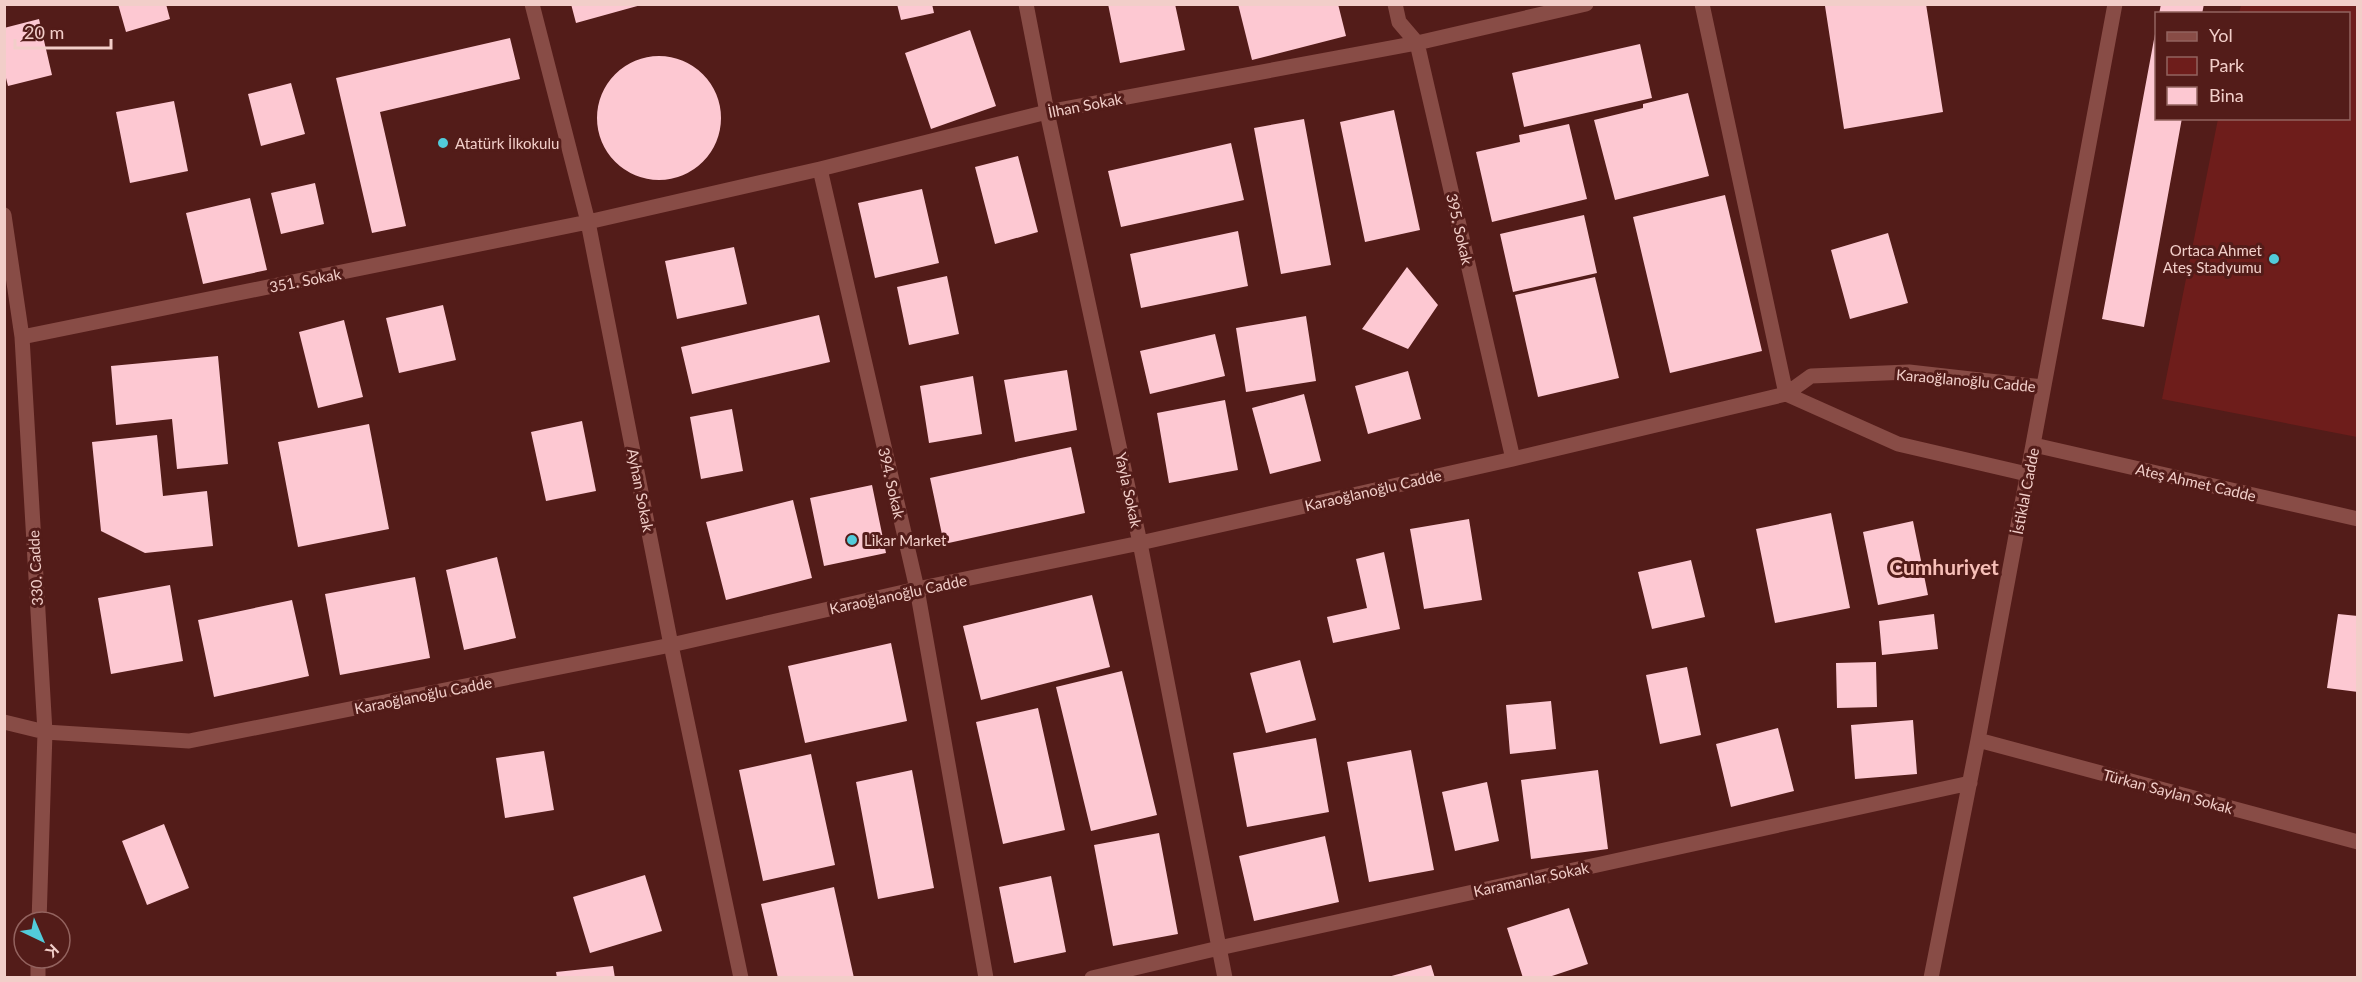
<svg xmlns="http://www.w3.org/2000/svg" width="2362" height="982" viewBox="0 0 2362 982" font-family="Lato,sans-serif">
	<rect width="100%" height="100%" fill="#531c19"/>
	<path fill="#6e1d1b" d="M 2241,5 L 2357,5 L 2357,437 L 2162,399 L 2218,119 L 2348,118 L 2348,14 L 2239,13 Z"/>
	<path fill="#fdc8d2" d="M 118,4 L 166,4 L 170,19 L 126,32 Z
		M 571,4 L 641,4 L 641,5 L 576,23 Z
		M 897,4 L 932,4 L 934,13 L 901,20 Z
		M 1108,4 L 1175,4 L 1185,50 L 1120,63 Z
		M 1238,4 L 1338,4 L 1346,36 L 1252,60 Z
		M 1832,4 L 1926,4 L 1943,112 L 1844,129 L 1825,6 Z
		M 2161,4 L 2204,4 L 2202,14 L 2159,14 Z
		M 39,19 L 52,75 L 8,86 L 4,70 L 4,28 Z
		M 970,30 L 996,106 L 931,129 L 905,53 Z
		M 2155,34 L 2156,118 L 2182,118 L 2144,327 L 2102,319 Z
		M 510,38 L 520,79 L 380,112 L 406,226 L 372,233 L 336,78 Z
		M 1640,44 L 1652,98 L 1524,127 L 1512,73 Z
		M597 118a62 62 0 1 1 124 0a62 62 0 1 1-124 0Z
		M 291,83 L 305,134 L 261,146 L 248,94 Z
		M 1688,93 L 1709,176 L 1615,200 L 1594,120 L 1643,108 L 1643,104 Z
		M 174,101 L 188,171 L 130,183 L 116,112 Z
		M 1394,110 L 1420,230 L 1365,242 L 1340,122 Z
		M 1304,119 L 1331,265 L 1281,274 L 1254,128 Z
		M 1569,124 L 1587,199 L 1492,222 L 1476,152 L 1520,142 L 1519,135 Z
		M 1231,143 L 1244,200 L 1121,227 L 1108,171 Z
		M 1018,156 L 1038,232 L 995,244 L 975,167 Z
		M 315,183 L 324,224 L 281,234 L 271,193 Z
		M 922,189 L 939,263 L 875,278 L 858,203 Z
		M 1725,195 L 1762,351 L 1670,373 L 1633,217 Z
		M 250,198 L 267,270 L 203,284 L 186,213 Z
		M 1584,215 L 1597,273 L 1513,292 L 1500,234 Z
		M 1238,231 L 1248,286 L 1141,308 L 1130,254 Z
		M 1888,233 L 1908,303 L 1850,319 L 1831,250 Z
		M 734,247 L 747,304 L 677,319 L 665,261 Z
		M 1407,267 L 1438,305 L 1408,349 L 1362,329 Z
		M 947,276 L 959,334 L 909,345 L 897,287 Z
		M 1595,277 L 1619,378 L 1538,397 L 1515,295 Z
		M 443,305 L 456,360 L 399,373 L 386,318 Z
		M 819,315 L 830,362 L 692,394 L 681,347 Z
		M 1306,316 L 1316,381 L 1246,392 L 1236,328 Z
		M 344,320 L 363,397 L 318,408 L 299,332 Z
		M 1215,334 L 1225,376 L 1150,394 L 1140,351 Z
		M 218,356 L 228,464 L 177,469 L 172,419 L 116,425 L 111,366 Z
		M 1067,370 L 1077,430 L 1015,442 L 1004,380 Z
		M 1408,371 L 1421,419 L 1368,434 L 1355,386 Z
		M 973,376 L 982,434 L 929,443 L 920,386 Z
		M 1304,394 L 1321,461 L 1270,474 L 1252,408 Z
		M 1225,400 L 1238,470 L 1169,483 L 1157,413 Z
		M 732,409 L 743,471 L 701,479 L 690,417 Z
		M 582,421 L 596,491 L 546,501 L 531,432 Z
		M 369,424 L 389,529 L 298,547 L 278,442 Z
		M 157,435 L 163,496 L 207,491 L 213,546 L 145,553 L 101,531 L 92,442 Z
		M 1071,447 L 1085,513 L 944,544 L 930,478 Z
		M 872,485 L 886,553 L 824,566 L 810,498 Z
		M 793,500 L 812,578 L 726,600 L 706,522 Z
		M 1831,513 L 1850,608 L 1775,623 L 1756,529 Z
		M 1469,519 L 1482,600 L 1424,609 L 1410,529 Z
		M 1913,521 L 1928,595 L 1878,605 L 1863,532 Z
		M 1384,552 L 1400,629 L 1333,643 L 1327,617 L 1367,608 L 1356,559 Z
		M 497,557 L 516,638 L 464,650 L 446,570 Z
		M 1691,560 L 1705,617 L 1652,629 L 1638,572 Z
		M 415,577 L 430,658 L 340,675 L 325,594 Z
		M 170,585 L 183,661 L 111,674 L 98,598 Z
		M 1092,595 L 1110,667 L 981,700 L 963,626 Z
		M 292,600 L 309,676 L 214,697 L 198,620 Z
		M 1934,614 L 1938,649 L 1882,655 L 1879,621 Z
		M 2338,614 L 2358,616 L 2358,692 L 2327,688 Z
		M 891,643 L 907,721 L 805,743 L 788,666 Z
		M 1300,660 L 1316,720 L 1266,733 L 1250,673 Z
		M 1876,662 L 1877,707 L 1837,708 L 1836,663 Z
		M 1687,667 L 1701,735 L 1660,744 L 1646,675 Z
		M 1122,671 L 1157,815 L 1091,831 L 1056,687 Z
		M 1551,701 L 1556,749 L 1510,754 L 1506,705 Z
		M 1038,708 L 1065,830 L 1003,844 L 976,722 Z
		M 1913,720 L 1917,774 L 1855,779 L 1851,725 Z
		M 1778,728 L 1794,791 L 1731,807 L 1716,744 Z
		M 1316,738 L 1329,812 L 1247,827 L 1233,753 Z
		M 1411,750 L 1434,870 L 1369,882 L 1347,762 Z
		M 544,751 L 554,810 L 505,818 L 496,758 Z
		M 811,754 L 835,865 L 763,881 L 739,770 Z
		M 912,770 L 934,888 L 878,899 L 856,782 Z
		M 1598,770 L 1608,849 L 1531,859 L 1521,780 Z
		M 1487,782 L 1499,841 L 1455,851 L 1442,792 Z
		M 164,824 L 189,888 L 147,905 L 122,841 Z
		M 1159,833 L 1178,934 L 1113,946 L 1094,845 Z
		M 1325,836 L 1339,902 L 1254,921 L 1239,856 Z
		M 645,875 L 662,931 L 590,953 L 573,897 Z
		M 1051,876 L 1066,952 L 1014,963 L 999,887 Z
		M 834,887 L 854,978 L 778,978 L 761,904 Z
		M 1569,908 L 1588,964 L 1546,978 L 1523,978 L 1507,928 Z
		M 1431,965 L 1435,978 L 1388,978 L 1388,977 Z
		M 613,966 L 615,978 L 557,978 L 556,972 Z"/>
	<g fill="none" stroke-linecap="round" stroke-linejoin="round">
		<path stroke="#884c46" stroke-width="15" d="M 532,4 L 588,222 L 671,645 L 741,978
			M 1026,4 L 1047,112 L 1140,543 L 1225,978
			M 1395,4 L 1399,22 L 1417,43 L 1513,459
			M 1702,4 L 1786,394
			M 820,169 L 917,589 L 986,978
			M 4,215 L 22,337 L 45,732 L 39,922
			M 22,337 L 588,222 L 820,169 L 1047,112 L 1417,43 L 1586,4
			M 1786,394 L 1898,444 L 2027,474
			M 2034,445 L 2358,519
			M 4,722 L 45,732 L 189,741 L 671,645 L 917,589 L 1140,543 L 1513,459 L 1786,394 L 1811,376 L 1909,372 L 2043,387
			M 1978,740 L 2358,842
			M 38,958 L 38,978
			M 1092,978 L 1219,948 L 1970,783
			M 1931,978 L 1978,740 L 2115,4"/>
	</g>
	<g fill="#52cbda" stroke="#531c19" stroke-width="2">
		<circle cx="443" cy="143" r="6"/>
		<circle cx="2274" cy="259" r="6"/>
		<circle cx="852" cy="540" r="6"/>
	</g>
	<g text-anchor="middle" dominant-baseline="central" stroke-width="6" stroke-linejoin="round" paint-order="stroke">
		<g font-size="15" fill="#f2cec9" stroke="#531c19">
			<text transform="translate(1085 105) rotate(-11)">İlhan Sokak</text>
			<text transform="translate(1460 229) rotate(77)">395. Sokak</text>
			<text transform="translate(305 280) rotate(-11)">351. Sokak</text>
			<text transform="translate(1966 380) rotate(5)">Karaoğlanoğlu Cadde</text>
			<text transform="translate(2196 482) rotate(13)">Ateş Ahmet Cadde</text>
			<text transform="translate(892 483) rotate(77)">394. Sokak</text>
			<text transform="translate(641 490) rotate(79)">Ayhan Sokak</text>
			<text transform="translate(1129 490) rotate(78)">Yayla Sokak</text>
			<text transform="translate(1373 490) rotate(-13)">Karaoğlanoğlu Cadde</text>
			<text transform="translate(2025 491) rotate(-79)">İstiklal Cadde</text>
			<text transform="translate(35 568) rotate(-93)">330. Cadde</text>
			<text transform="translate(898 594) rotate(-12)">Karaoğlanoğlu Cadde</text>
			<text transform="translate(423 695) rotate(-11)">Karaoğlanoğlu Cadde</text>
			<text transform="translate(2168 791) rotate(15)">Türkan Saylan Sokak</text>
			<text transform="translate(1531 879) rotate(-12)">Karamanlar Sokak</text>
		</g>
		<g font-size="15" fill="#f2cec9" stroke="#531c19" text-anchor="start">
			<text x="455" y="143">Atatürk İlkokulu</text>
			<text x="2262" y="250" text-anchor="end">Ortaca Ahmet<tspan x="2262" dy="17">Ateş Stadyumu</tspan></text>
			<text x="864" y="540">Likar Market</text>
		</g>
		<g font-size="21" font-weight="bold" fill="#f8bfb8" stroke="#531c19">
			<text x="1944" y="566">Cumhuriyet</text>
		</g>
	</g>
	<rect width="2362" height="982" fill="none" stroke="#f2cec9" stroke-width="12"/>
	<rect x="2155" y="12" width="195" height="108" fill="#531c19" stroke="#93635f" stroke-width="1.5"/>
	<rect x="2167" y="32" width="30" height="9" fill="#884c46" stroke="#93635f" stroke-width="1.5"/>
	<text x="2209" y="42" font-size="18" fill="#f2cec9">Yol</text>
	<rect x="2167" y="57" width="30" height="18" fill="#6e1d1b" stroke="#93635f" stroke-width="1.5"/>
	<text x="2209" y="72" font-size="18" fill="#f2cec9">Park</text>
	<rect x="2167" y="87" width="30" height="18" fill="#fdc8d2" stroke="#93635f" stroke-width="1.5"/>
	<text x="2209" y="102" font-size="18" fill="#f2cec9">Bina</text>
	<g transform="translate(42 940) rotate(136)"><circle r="28" fill="#531c19" stroke="#93635f" stroke-width="1.5"/>
	<path d="M0-4.5L10 22L0 15L-10 22Z" fill="#52cbda"/>
	<text y="-9" font-size="16" font-weight="bold" text-anchor="middle" fill="#f2cec9">K</text>
	</g>
	<path d="M15 39v9h96v-9" fill="none" stroke="#f2cec9" stroke-width="3"/>
	<text x="24" y="39" font-size="18" fill="#f2cec9" stroke="#531c19" stroke-width="4.5" paint-order="stroke">20 m</text>
</svg>
